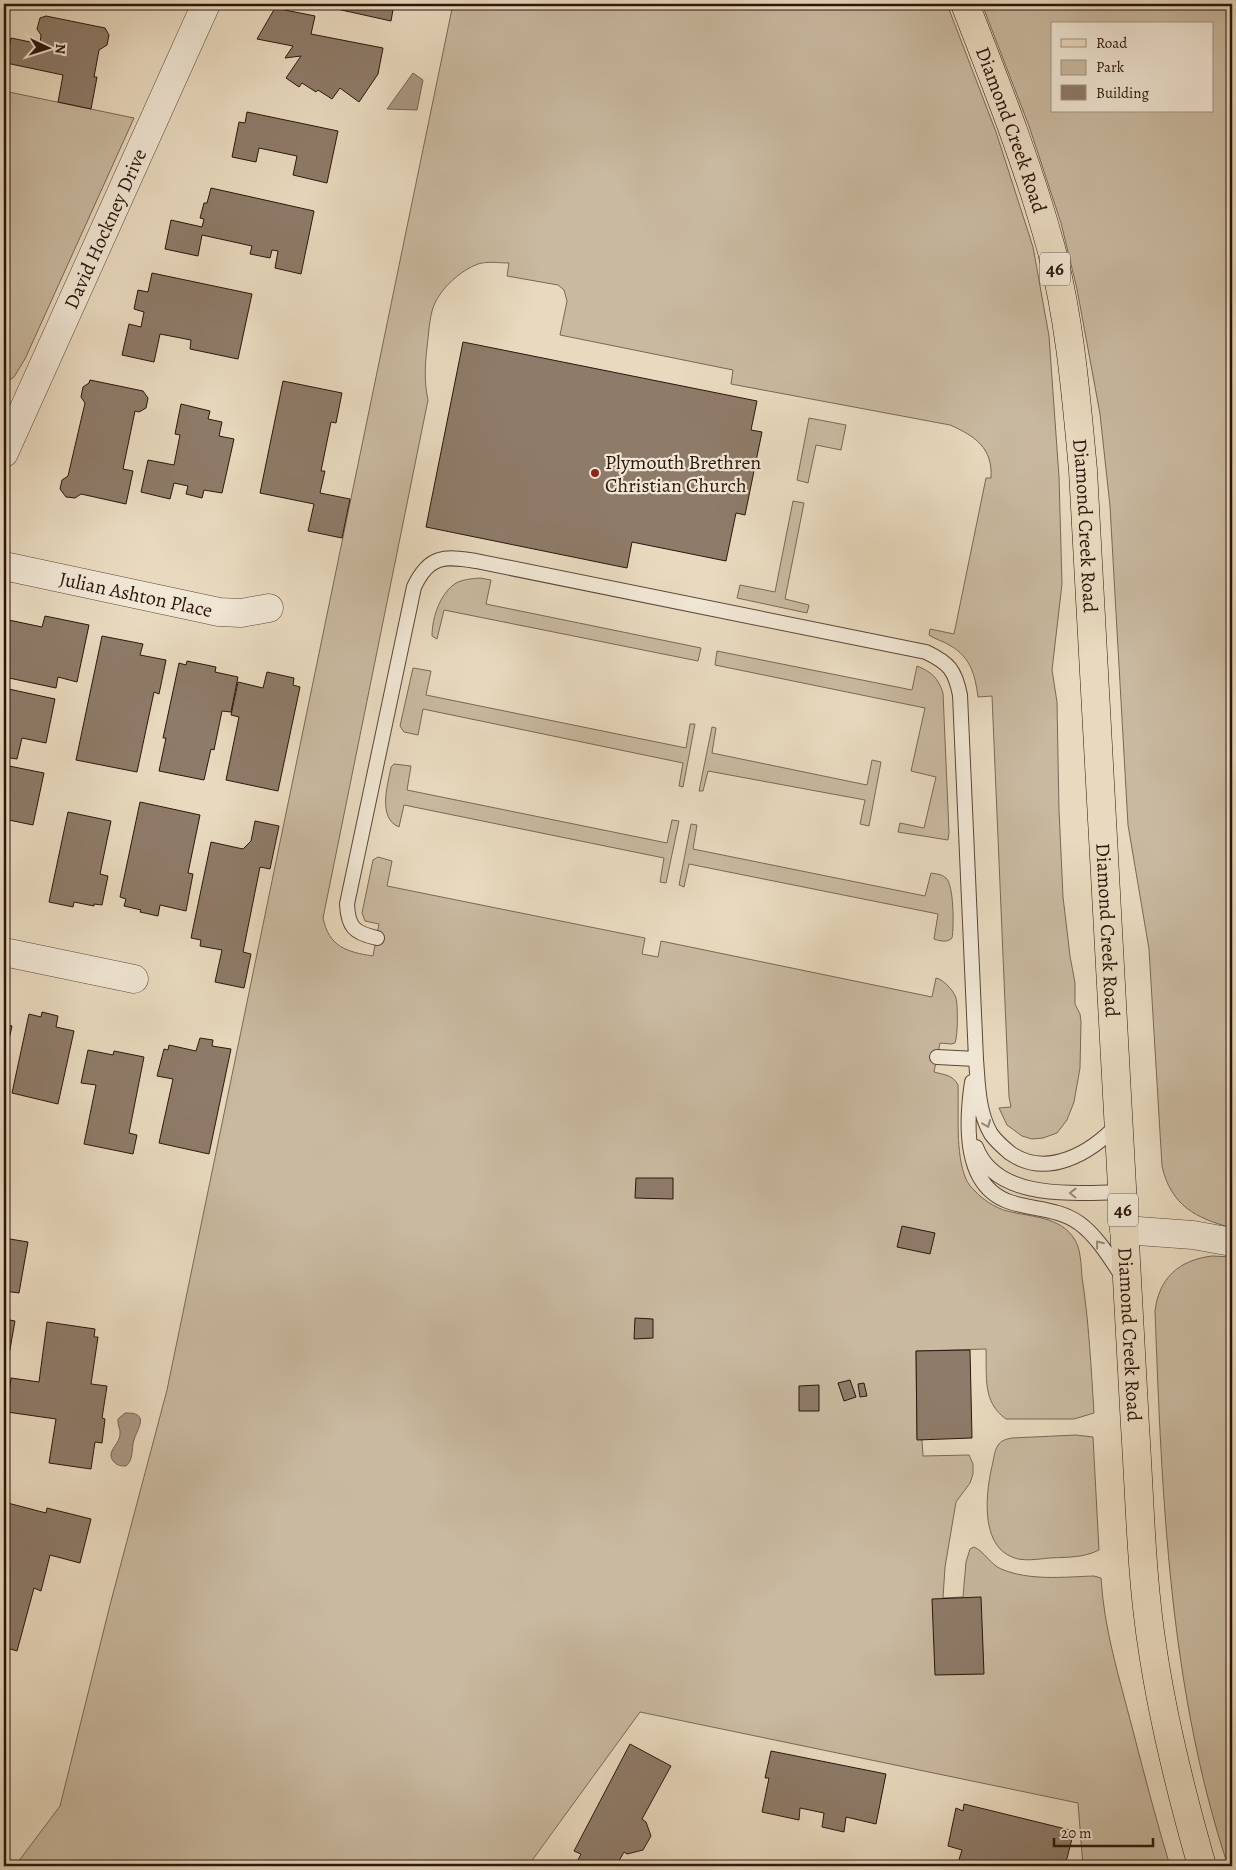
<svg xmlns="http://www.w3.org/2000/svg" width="1236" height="1870" viewBox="0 0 1236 1870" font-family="Alegreya,serif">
	<rect width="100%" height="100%" fill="#e9dabf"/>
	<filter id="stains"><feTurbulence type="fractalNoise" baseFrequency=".004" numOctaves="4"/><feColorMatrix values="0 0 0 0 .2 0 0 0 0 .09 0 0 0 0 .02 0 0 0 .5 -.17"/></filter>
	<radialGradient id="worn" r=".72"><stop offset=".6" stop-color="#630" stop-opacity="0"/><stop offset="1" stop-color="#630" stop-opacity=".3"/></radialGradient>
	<path fill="#c9b9a0" stroke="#7a6756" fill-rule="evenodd" d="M 453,4 L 947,4 L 996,132 L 1033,247 L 1049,336 L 1059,477 L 1062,584 L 1052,670 L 1057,702 L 1059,810 L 1063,897 L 1070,956 L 1075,983 L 1075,1004 L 1080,1014 L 1081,1022 L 1080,1068 L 1074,1102 L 1067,1120 L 1057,1133 L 1043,1138 L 1032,1139 L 1022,1136 L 1007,1125 L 999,1108 L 1011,1107 L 1009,1097 L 992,696 L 978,697 C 975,675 971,658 951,646 C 944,641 936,640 929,635 L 930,629 L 954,634 L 986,478 L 991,478 C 993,448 975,436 950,425 L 731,384 L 733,370 L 560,335 L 567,301 L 564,290 L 558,285 L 507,276 L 509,263 C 499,263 488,261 478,264 C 461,270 441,288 434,305 C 429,318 429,333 427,347 C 425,365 424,382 428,400 L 323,918 C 329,947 347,952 373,956 L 379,924 L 365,921 L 362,913 L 373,860 L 378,857 L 392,861 L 387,886 L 645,938 L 642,954 L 658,957 L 661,941 L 932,997 L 936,978 C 943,979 954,991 956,998 C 958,1006 958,1035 955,1043 L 951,1044 L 940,1043 L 934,1072 C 945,1075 953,1075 958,1085 C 959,1114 955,1153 966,1179 C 968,1184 972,1188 975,1191 C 983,1200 996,1208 1007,1211 C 1030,1217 1061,1216 1075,1240 C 1081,1250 1081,1265 1082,1277 C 1089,1322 1091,1367 1094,1413 L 1074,1419 L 1006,1419 C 982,1402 987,1376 986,1349 L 916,1351 L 917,1439 L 922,1440 L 923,1456 L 969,1455 L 973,1464 L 973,1474 L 970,1483 L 956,1502 L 945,1567 L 943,1598 L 963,1597 L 966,1562 L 970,1549 L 974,1547 C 985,1552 990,1564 1001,1569 C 1030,1581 1063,1577 1094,1576 L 1101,1578 C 1104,1629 1119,1677 1132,1727 C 1144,1773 1156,1820 1170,1866 L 1083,1866 L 1078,1803 L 640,1712 L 528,1866 L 15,1866 L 60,1806 L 110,1605 L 167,1390 Z
		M 982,4 L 1232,4 L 1232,1228 C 1196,1218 1171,1206 1162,1166 L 1149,949 L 1128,825 L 1110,506 L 1100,414 L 1077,289 L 1061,223 L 1029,126 ZM 1052,24 L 1212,24 L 1212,111 L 1052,111 Z
		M 4,91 L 134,118 L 25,359 L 14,377 L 4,384 Z
		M 809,418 L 846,425 L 841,450 L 816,445 L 808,483 L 797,480 Z
		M 793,501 L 804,503 L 785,599 L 809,605 L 807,613 L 737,598 L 740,585 L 775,592 Z
		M 480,578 L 491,580 L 486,604 L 701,648 L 698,661 L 444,610 L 437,639 L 432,636 C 432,618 440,593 456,583 C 464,579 471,579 480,578 Z
		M 717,651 L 912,690 L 917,666 C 932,672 938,678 943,693 L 949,833 L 948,840 L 898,832 L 900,823 L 924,828 L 936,777 L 911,771 L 925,708 L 715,665 Z
		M 413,668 L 431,671 L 426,695 L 686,748 L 690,724 L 695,724 L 683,787 L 679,786 L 683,763 L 423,709 L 418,735 L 404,732 L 400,726 Z
		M 712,727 L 716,728 L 712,753 L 867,785 L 872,760 L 881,762 L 869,826 L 860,824 L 865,800 L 708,771 L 703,791 L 699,791 Z
		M 394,764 L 411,766 L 407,790 L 667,843 L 672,820 L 679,821 L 666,883 L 660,882 L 664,858 L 404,805 L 399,827 C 377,818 388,784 391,767 Z
		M 691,824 L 697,825 L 693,849 L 925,896 L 931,873 C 936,874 942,874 946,878 C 954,885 954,927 952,938 C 947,943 940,941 934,939 L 938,914 L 689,864 L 684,887 L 679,885 Z
		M 1212,1256 L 1232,1257 L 1232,1866 L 1228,1866 C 1169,1688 1162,1497 1155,1311 C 1159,1278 1179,1260 1212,1256 Z
		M 1076,1435 L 1093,1437 L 1099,1550 C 1083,1558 1068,1557 1050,1558 C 1038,1559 1023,1562 1012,1557 C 979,1544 986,1489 993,1462 C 994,1456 995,1449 999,1444 C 1002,1440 1007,1439 1012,1438 Z"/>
	<path fill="#a99782" stroke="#776352" d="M 413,73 L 423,80 L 417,110 L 387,109 Z
		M 125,1413 C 151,1412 137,1429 134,1440 C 131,1450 134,1459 126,1466 C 121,1466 118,1466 114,1462 C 105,1452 119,1445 120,1435 C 121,1429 117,1425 118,1419 Z"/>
	<path fill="#8e7b69" stroke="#2c150b" d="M 339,4 L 394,4 L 391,21 L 337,9 Z
		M 275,8 L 315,16 L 311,34 L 383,48 L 378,74 L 359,102 L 340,88 L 332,99 L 318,90 L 316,92 L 302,83 L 299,87 L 286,78 L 301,56 L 285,58 L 293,46 L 257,39 Z
		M 46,16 L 105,28 L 109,35 L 107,45 L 99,50 L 94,77 L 97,77 L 91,109 L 58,102 L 63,75 L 6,63 L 11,38 L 40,44 L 41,35 L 37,29 L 40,18 Z
		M 247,112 L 338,131 L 327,183 L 293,175 L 297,156 L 259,148 L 256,162 L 232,157 L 239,122 L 245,123 Z
		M 211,188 L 314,211 L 301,274 L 275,268 L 278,251 L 272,250 L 270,258 L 250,254 L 252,246 L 202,235 L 198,256 L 165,249 L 171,220 L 202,227 L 204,219 L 200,218 L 204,203 L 207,203 Z
		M 152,273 L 252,294 L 238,359 L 190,349 L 191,340 L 160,334 L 154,362 L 122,355 L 129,324 L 141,327 L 144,312 L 134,309 L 138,290 L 148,292 Z
		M 463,342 L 757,401 L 751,430 L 762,432 L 745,515 L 736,513 L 726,561 L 632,542 L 627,568 L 426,527 Z
		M 90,380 L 143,391 L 148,398 L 146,408 L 139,412 L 135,411 L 123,469 L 133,471 L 126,504 L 81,494 L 75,498 L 66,497 L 60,489 L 62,480 L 68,476 L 85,403 L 81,397 L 83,387 L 89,383 Z
		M 283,381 L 342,393 L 336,423 L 331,422 L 321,471 L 325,471 L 320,493 L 350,499 L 342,538 L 308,531 L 314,504 L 260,493 Z
		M 181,404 L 210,411 L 208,419 L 222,422 L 219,436 L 234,439 L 222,493 L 204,490 L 202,498 L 186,494 L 188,486 L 174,483 L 170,499 L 141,492 L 148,460 L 174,465 L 180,435 L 175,434 Z
		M 45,616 L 89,625 L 77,682 L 58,677 L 56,688 L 9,678 L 8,682 L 4,681 L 4,619 L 42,627 Z
		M 102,636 L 143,644 L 140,655 L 166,660 L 159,694 L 154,692 L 137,772 L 76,760 Z
		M 187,661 L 216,667 L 215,672 L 238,677 L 231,712 L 222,711 L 214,750 L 211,749 L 204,780 L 159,771 L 166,738 L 163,738 L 179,663 L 186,665 Z
		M 267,672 L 294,678 L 293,685 L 300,687 L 278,791 L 226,780 L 239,717 L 231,715 L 238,682 L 263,688 Z
		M 4,688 L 55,699 L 46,743 L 22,738 L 17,759 L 4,757 Z
		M 4,765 L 44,773 L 33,825 L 4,819 Z
		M 140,802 L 200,815 L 188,873 L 193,874 L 186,911 L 160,905 L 158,916 L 140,912 L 141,910 L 124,906 L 126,899 L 120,897 Z
		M 68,812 L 111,821 L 100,874 L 108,876 L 102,905 L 94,904 L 94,906 L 74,902 L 73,907 L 49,902 Z
		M 255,821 L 279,826 L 270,869 L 260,867 L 243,952 L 251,954 L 244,988 L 215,982 L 222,950 L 200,946 L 201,940 L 191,938 L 211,842 L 243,849 L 251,841 Z
		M 42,1012 L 58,1016 L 56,1027 L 74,1031 L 58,1104 L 12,1093 L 29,1014 L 41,1017 Z
		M 4,1024 L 12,1026 L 5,1058 L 4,1058 Z
		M 200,1038 L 213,1040 L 212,1046 L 231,1049 L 209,1154 L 159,1143 L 173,1079 L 157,1076 L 164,1049 L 168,1050 L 169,1045 L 196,1051 Z
		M 88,1050 L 113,1055 L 114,1051 L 144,1057 L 129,1133 L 137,1135 L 133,1154 L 84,1144 L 96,1085 L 81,1083 Z
		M 636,1178 L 673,1178 L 673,1199 L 635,1198 Z
		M 902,1226 L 935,1233 L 930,1254 L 897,1247 Z
		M 4,1238 L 28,1242 L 19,1293 L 4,1291 Z
		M 635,1318 L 653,1319 L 653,1338 L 634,1339 Z
		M 4,1319 L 15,1321 L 9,1355 L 4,1354 Z
		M 47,1322 L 95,1329 L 94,1337 L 98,1337 L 91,1384 L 107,1386 L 102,1418 L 105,1419 L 102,1443 L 95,1442 L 91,1469 L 49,1463 L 56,1419 L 7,1412 L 11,1378 L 39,1382 Z
		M 970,1350 L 972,1438 L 917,1440 L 916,1351 Z
		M 850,1380 L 856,1397 L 844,1401 L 838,1383 Z
		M 864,1383 L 867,1396 L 860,1397 L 858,1384 Z
		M 819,1385 L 819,1411 L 799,1411 L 799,1386 Z
		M 4,1502 L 46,1513 L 47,1508 L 91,1519 L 80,1563 L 50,1555 L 41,1591 L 34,1588 L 17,1651 L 7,1648 L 4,1659 Z
		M 981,1597 L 984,1674 L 935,1675 L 932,1599 Z
		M 630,1744 L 671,1766 L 642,1819 L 646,1822 L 651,1836 L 643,1850 L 627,1854 L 624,1852 L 616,1866 L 575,1866 L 581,1854 L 574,1851 Z
		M 771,1751 L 886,1774 L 876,1824 L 846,1817 L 844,1832 L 822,1827 L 824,1813 L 800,1808 L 799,1820 L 762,1812 L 769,1778 L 765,1778 Z
		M 964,1804 L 1074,1831 L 1065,1866 L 957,1866 L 962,1850 L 948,1846 L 956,1808 L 963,1811 Z"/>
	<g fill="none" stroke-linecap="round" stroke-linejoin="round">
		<defs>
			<path id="service" d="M 377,938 C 354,933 348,927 347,904 L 414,587 C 429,555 444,556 476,561 L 926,652 C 949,663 955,670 960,695 L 976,1059 C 978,1084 978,1112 991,1134 C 996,1141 1004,1148 1010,1153 C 1047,1179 1091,1153 1118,1124
				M 937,1057 L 976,1059
				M 972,1082 C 966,1122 962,1186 1010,1202 C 1033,1210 1058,1208 1079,1223 C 1097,1236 1110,1258 1122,1276
				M 976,1147 C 996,1201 1075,1193 1122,1192"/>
			<g id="minor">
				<path id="s1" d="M 4,453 L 206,4"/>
				<path id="s2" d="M 4,566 L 219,612 L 241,613 L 269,608"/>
				<path d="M 4,952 L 134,979"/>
				<path d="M 1124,1230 L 1193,1235 L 1232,1242"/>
			</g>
			<g id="primary">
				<path id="s3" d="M 965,4 C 996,84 1028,164 1051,248 C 1070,320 1076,396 1083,470 L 1135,1426 C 1140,1501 1141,1578 1153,1652 C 1164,1725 1182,1796 1202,1866"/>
			</g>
		</defs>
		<use href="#service" stroke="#5b4638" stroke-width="16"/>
		<use href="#minor" stroke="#5b4638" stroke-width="29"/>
		<use href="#primary" stroke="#2c150b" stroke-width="29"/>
		<use href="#service" stroke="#f1e7d5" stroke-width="14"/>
		<use href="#minor" stroke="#f1e7d5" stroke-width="28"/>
		<use href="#primary" stroke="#e9dabf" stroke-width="28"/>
	</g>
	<defs><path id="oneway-chevron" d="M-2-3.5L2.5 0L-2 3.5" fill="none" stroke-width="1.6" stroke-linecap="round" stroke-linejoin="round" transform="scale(1.25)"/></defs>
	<g stroke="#98887a">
		<use href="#oneway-chevron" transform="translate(987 1124) rotate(67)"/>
		<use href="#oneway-chevron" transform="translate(1073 1193) rotate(-179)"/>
		<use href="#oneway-chevron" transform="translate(1099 1244) rotate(-129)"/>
	</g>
	<circle fill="#8f2418" stroke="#f1e7d5" stroke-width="2" cx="595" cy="473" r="5"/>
	<g text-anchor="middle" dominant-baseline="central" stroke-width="4.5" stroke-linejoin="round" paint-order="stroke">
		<g fill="#f1e7d5" stroke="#675448" stroke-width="1">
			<rect x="1040" y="252.5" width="30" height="33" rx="4"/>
			<rect x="1108" y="1193.5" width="30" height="33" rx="4"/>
		</g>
		<g font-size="19" font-weight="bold" fill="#2c150b">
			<text x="1055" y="269">46</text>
			<text x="1123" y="1210">46</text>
		</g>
		<g font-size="20" fill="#2c150b" stroke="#f1e7d5">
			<text stroke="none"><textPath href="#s3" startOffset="134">Diamond Creek Road</textPath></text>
			<text stroke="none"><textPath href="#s1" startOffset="246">David Hockney Drive</textPath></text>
			<text stroke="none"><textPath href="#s3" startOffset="539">Diamond Creek Road</textPath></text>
			<text stroke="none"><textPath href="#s2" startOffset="135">Julian Ashton Place</textPath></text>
			<text stroke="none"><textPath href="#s3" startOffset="944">Diamond Creek Road</textPath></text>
			<text stroke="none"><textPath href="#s3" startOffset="1349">Diamond Creek Road</textPath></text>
		</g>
		<g font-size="20" fill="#2c150b" stroke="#f1e7d5" text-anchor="start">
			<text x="605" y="462">Plymouth Brethren<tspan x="605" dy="23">Christian Church</tspan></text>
		</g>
	</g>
	<rect width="1236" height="1870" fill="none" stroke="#e9dabf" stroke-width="20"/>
	<rect x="5" y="5" width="1226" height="1860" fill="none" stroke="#2c150b" stroke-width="2.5"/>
	<rect x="10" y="10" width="1216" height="1850" fill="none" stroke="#2c150b"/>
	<rect x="1051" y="22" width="162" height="90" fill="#f1e7d5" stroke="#a29384"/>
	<rect x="1061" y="39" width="25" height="8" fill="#e9dabf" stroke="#a29384"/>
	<text x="1096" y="48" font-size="15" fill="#2c150b">Road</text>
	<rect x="1061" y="60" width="25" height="15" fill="#c9b9a0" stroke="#a29384"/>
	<text x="1096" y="72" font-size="15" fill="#2c150b">Park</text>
	<rect x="1061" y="85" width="25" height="15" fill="#8e7b69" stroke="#a29384"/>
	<text x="1096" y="98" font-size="15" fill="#2c150b">Building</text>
	<g transform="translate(48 48) rotate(94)" stroke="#f1e7d5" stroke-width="4" paint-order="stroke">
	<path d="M0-4L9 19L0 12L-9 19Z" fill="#2c150b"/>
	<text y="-8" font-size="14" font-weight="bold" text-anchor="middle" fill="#2c150b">N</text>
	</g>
	<path d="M1054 1838v8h99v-8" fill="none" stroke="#2c150b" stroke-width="2.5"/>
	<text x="1061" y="1838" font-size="15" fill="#2c150b" stroke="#f1e7d5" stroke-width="4" paint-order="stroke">20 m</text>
	<rect width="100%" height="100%" filter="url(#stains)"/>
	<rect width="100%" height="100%" fill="url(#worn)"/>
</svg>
